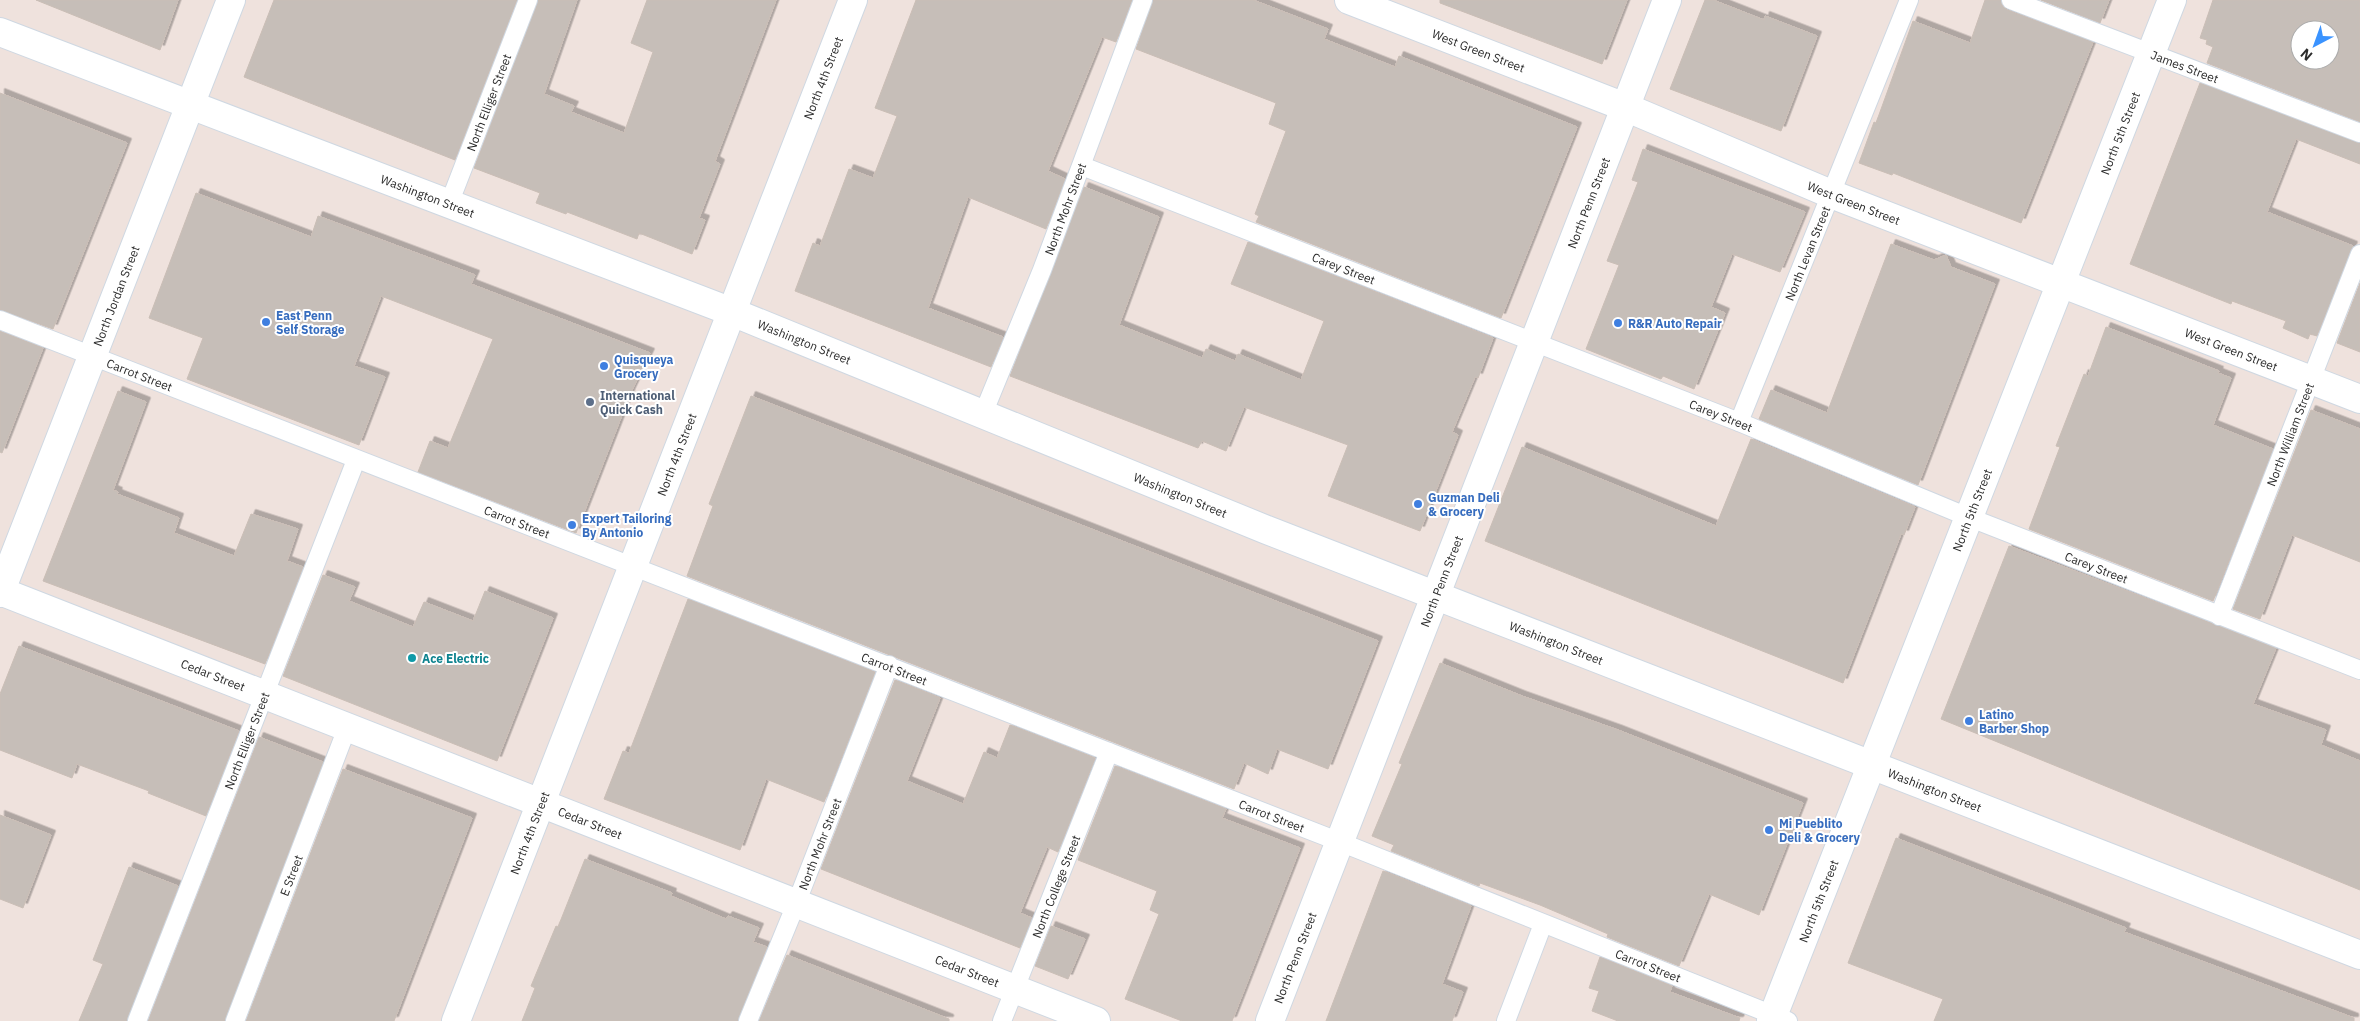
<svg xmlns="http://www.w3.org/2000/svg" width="2360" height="1021" viewBox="0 0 2360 1021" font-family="'IBM Plex Sans',sans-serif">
	<defs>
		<filter id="shadow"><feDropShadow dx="4.5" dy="-4.5" stdDeviation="0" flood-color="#0004"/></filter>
	</defs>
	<rect width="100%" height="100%" fill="#efe2dd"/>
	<path fill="#c6beb8" stroke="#cabeb6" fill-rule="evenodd" filter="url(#shadow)" d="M 36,0 L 178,0 L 160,50 Z
		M 274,0 L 517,0 L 455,160 L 244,77 Z
		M 538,0 L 577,0 L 544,94 L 574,106 L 571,112 L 624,133 L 653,52 L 631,43 L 647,0 L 776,0 L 715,161 L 720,164 L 699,218 L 705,220 L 692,254 L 639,233 L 637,239 L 567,212 L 566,214 L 536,203 L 540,193 L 474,168 Z
		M 916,0 L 1132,0 L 1116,42 L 1102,37 L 1048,171 L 1065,179 L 1046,229 L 968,197 L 928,308 L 1003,337 L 991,367 L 795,291 L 813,243 L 820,246 L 849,169 L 873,178 L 897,116 L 875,108 Z
		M 1153,0 L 1253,0 L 1328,29 L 1324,39 L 1395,67 L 1399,56 L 1577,127 L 1501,318 L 1256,222 L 1259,216 L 1255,214 L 1286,131 L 1269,124 L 1276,103 L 1136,49 Z
		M 1440,0 L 1627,0 L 1602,64 L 1440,3 Z
		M 1705,0 L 1713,0 L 1764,20 L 1765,16 L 1817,36 L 1781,131 L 1670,89 Z
		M 1985,0 L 2001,0 L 2002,6 L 2007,10 L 2093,42 L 2021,223 L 1893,173 L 1892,175 L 1859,163 L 1874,122 L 1876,123 L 1913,21 L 1970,43 Z
		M 2041,0 L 2109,0 L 2100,23 Z
		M 2213,0 L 2360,0 L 2360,122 L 2207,63 L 2213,47 L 2206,44 L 2207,40 L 2200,38 ZM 2300,30 L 2330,30 L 2330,60 L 2300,60 Z
		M 2200,83 L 2360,143 L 2360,164 L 2296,139 L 2267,212 L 2353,246 L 2317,336 L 2310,334 L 2308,339 L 2283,328 L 2286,321 L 2232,301 L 2231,304 L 2130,264 Z
		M 0,93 L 127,143 L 53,329 L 0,310 Z
		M 1643,149 L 1805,212 L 1780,272 L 1732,254 L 1711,307 L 1725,313 L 1694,389 L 1663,376 L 1661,379 L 1586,349 L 1619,265 L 1607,261 L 1638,182 L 1632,180 Z
		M 1084,187 L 1159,217 L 1119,325 L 1202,358 L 1206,349 L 1235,361 L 1238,354 L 1301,380 L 1324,321 L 1231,284 L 1248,242 L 1493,338 L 1478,378 L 1475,377 L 1452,432 L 1458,435 L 1420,531 L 1328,496 L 1348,445 L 1244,407 L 1226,451 L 1202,441 L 1198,448 L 1010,376 Z
		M 196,193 L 311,237 L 318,216 L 475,275 L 471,284 L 650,353 L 631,392 L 576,533 L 418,472 L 430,441 L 448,448 L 493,339 L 381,296 L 354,366 L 385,377 L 359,445 L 187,379 L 203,338 L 149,318 Z
		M 1891,244 L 1934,260 L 1946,255 L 1951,267 L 1995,284 L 1918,485 L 1759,419 L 1771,390 L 1827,413 Z
		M 2360,283 L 2360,352 L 2337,343 Z
		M 2106,327 L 2219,371 L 2218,373 L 2231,378 L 2213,425 L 2273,449 L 2213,601 L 2029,529 L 2060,447 L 2056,446 L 2084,374 L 2088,376 Z
		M 0,331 L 43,348 L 2,453 L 0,452 Z
		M 118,391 L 146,402 L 113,490 L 118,492 L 117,494 L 179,518 L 174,533 L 234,556 L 251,514 L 298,529 L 287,561 L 303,567 L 265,664 L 43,581 Z
		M 751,396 L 1378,641 L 1328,769 L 1277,749 L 1268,774 L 1244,763 L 1234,789 L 687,576 L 713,506 L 709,504 Z
		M 2311,410 L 2360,429 L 2360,562 L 2292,535 L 2260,619 L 2233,609 Z
		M 1751,439 L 1915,507 L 1904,535 L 1901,534 L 1843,683 L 1485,541 L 1522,447 L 1716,526 Z
		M 2009,546 L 2276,648 L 2253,704 L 2326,730 L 2321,745 L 2360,761 L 2360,890 L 1941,719 Z
		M 323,575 L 355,587 L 349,601 L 413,627 L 424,602 L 473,621 L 485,591 L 553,618 L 497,761 L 283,676 Z
		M 688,599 L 875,672 L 824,802 L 766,779 L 740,850 L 604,799 L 623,751 L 629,753 Z
		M 19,646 L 239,731 L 206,816 L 148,793 L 149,791 L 77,764 L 72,778 L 0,750 L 0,694 Z
		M 1440,663 L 1522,696 L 1618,730 L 1803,803 L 1759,915 L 1709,894 L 1679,966 L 1607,937 L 1608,934 L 1540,905 L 1480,883 L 1479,886 L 1391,851 L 1394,845 L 1372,836 L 1402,764 L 1399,763 Z
		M 895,680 L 940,698 L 907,781 L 963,804 L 984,752 L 997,758 L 1010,725 L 1095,758 L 1058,852 L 1047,847 L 1020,913 L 1032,918 L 1020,948 L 821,869 Z
		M 259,737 L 323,762 L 225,1021 L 148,1021 Z
		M 1115,766 L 1226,809 L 1222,818 L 1300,848 L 1232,1021 L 1182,1021 L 1125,999 L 1159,914 L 1150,910 L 1157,891 L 1078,860 Z
		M 343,769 L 472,818 L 394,1021 L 246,1021 Z
		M 0,815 L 51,835 L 23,908 L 0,899 Z
		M 1896,838 L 2126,928 L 2124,932 L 2354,1018 L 2354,1021 L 1934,1021 L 1943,999 L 1848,963 Z
		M 585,859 L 672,893 L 671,896 L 726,919 L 728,916 L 759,928 L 753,942 L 767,947 L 738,1021 L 522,1021 L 535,988 L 531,986 L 556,926 L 558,927 Z
		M 129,867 L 178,886 L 127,1021 L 79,1021 L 103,964 L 93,960 Z
		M 1383,871 L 1471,906 L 1442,984 L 1463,992 L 1452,1021 L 1326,1021 Z
		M 1051,926 L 1085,939 L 1068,979 L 1035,966 Z
		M 787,955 L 949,1019 L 949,1021 L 759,1021 Z
		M 1600,957 L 1672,986 L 1670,992 L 1740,1018 L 1739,1021 L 1618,1021 L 1592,1011 L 1599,991 L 1589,988 Z"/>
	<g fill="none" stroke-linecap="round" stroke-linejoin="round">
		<defs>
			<g id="lane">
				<path id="s1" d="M 2011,0 L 2360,133"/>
				<path id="s2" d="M 1082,166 L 1739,422 L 1968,517 L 2360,670"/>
				<path id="s3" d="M 449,204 L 528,0"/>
				<path id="s4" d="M 0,320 L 1340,842 L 1788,1021"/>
				<path id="s5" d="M 983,414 L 1042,270 L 1143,0"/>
				<path id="s6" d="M 1739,422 L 1909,0"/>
				<path id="s7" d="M 2219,616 L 2360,254"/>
				<path id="s8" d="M 137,1021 L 356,460"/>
				<path id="s9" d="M 235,1021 L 347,728"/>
				<path id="s10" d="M 748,1021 L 796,904 L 889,665"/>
				<path id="s11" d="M 1002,1021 L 1109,752"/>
				<path d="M 1506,1021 L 1543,924"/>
			</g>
			<g id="street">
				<path id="s12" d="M 1349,0 L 1625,107 L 1831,194 L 2360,399"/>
				<path id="s13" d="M 0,32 L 732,312 L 1267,530 L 2360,955"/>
				<path id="s14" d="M 0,591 L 1096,1021"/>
				<path id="s15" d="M 0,593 L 231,0"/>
				<path id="s16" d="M 1270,1021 L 1667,0"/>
				<path id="s17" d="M 1771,1021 L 2172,0"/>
			</g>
			<g id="secondary">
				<path id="s18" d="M 456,1021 L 853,0"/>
			</g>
		</defs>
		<use href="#lane" stroke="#cfd8e2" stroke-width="20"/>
		<use href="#street" stroke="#cfd8e2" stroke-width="30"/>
		<use href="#secondary" stroke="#cfd8e2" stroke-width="30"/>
		<use href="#lane" stroke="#fff" stroke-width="18"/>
		<use href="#street" stroke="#fff" stroke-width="28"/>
		<use href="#secondary" stroke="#fff" stroke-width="28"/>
	</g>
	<g fill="#3f7fe0" stroke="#fff" stroke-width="2">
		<circle cx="266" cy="322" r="5"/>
		<circle cx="1618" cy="323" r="5"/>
		<circle cx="604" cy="366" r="5"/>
		<circle cx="1418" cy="504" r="5"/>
		<circle cx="572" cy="525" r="5"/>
		<circle cx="1969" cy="721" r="5"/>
		<circle cx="1769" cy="830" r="5"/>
	</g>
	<circle fill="#5c6f8a" stroke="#fff" stroke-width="2" cx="590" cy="402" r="5"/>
	<circle fill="#0f9aa8" stroke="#fff" stroke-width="2" cx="412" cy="658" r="5"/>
	<g text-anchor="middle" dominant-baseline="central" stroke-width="4" stroke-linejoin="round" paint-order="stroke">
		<g font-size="12" fill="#2c2c2c" stroke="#fff">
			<text stroke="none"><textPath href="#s12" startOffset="139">West Green Street</textPath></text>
			<text stroke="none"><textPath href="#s1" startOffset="186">James Street</textPath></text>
			<text stroke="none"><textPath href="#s18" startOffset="1012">North 4th Street</textPath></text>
			<text stroke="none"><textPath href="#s3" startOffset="109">North Elliger Street</textPath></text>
			<text stroke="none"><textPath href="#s17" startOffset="954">North 5th Street</textPath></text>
			<text stroke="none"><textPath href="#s13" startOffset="458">Washington Street</textPath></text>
			<text stroke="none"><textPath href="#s12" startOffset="544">West Green Street</textPath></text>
			<text stroke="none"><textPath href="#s16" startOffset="878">North Penn Street</textPath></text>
			<text stroke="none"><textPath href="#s5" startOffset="221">North Mohr Street</textPath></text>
			<text stroke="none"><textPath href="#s6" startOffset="182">North Levan Street</textPath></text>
			<text stroke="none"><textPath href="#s2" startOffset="281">Carey Street</textPath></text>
			<text stroke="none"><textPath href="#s15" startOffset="319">North Jordan Street</textPath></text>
			<text stroke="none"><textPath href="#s13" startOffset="862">Washington Street</textPath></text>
			<text stroke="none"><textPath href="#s12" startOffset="949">West Green Street</textPath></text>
			<text stroke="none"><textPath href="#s4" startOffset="150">Carrot Street</textPath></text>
			<text stroke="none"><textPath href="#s2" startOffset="686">Carey Street</textPath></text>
			<text stroke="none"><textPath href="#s7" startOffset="195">North William Street</textPath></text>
			<text stroke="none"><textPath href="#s18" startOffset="608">North 4th Street</textPath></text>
			<text stroke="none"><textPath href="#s13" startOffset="1268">Washington Street</textPath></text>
			<text stroke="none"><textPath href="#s17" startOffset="549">North 5th Street</textPath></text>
			<text stroke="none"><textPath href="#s4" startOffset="555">Carrot Street</textPath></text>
			<text stroke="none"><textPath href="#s2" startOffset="1091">Carey Street</textPath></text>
			<text stroke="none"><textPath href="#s16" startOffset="472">North Penn Street</textPath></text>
			<text stroke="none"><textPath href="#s13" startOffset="1672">Washington Street</textPath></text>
			<text stroke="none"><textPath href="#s4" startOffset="960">Carrot Street</textPath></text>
			<text stroke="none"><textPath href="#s14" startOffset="229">Cedar Street</textPath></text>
			<text stroke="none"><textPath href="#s8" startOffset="301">North Elliger Street</textPath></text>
			<text stroke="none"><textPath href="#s13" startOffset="2078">Washington Street</textPath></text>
			<text stroke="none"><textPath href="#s4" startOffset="1365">Carrot Street</textPath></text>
			<text stroke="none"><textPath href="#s14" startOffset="634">Cedar Street</textPath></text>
			<text stroke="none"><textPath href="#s18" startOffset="202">North 4th Street</textPath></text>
			<text stroke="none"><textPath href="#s10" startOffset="191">North Mohr Street</textPath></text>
			<text stroke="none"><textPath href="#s9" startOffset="156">E Street</textPath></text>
			<text stroke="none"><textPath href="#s11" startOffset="145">North College Street</textPath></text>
			<text stroke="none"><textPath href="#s17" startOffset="129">North 5th Street</textPath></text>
			<text stroke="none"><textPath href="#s16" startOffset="68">North Penn Street</textPath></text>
			<text stroke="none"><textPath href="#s4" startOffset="1770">Carrot Street</textPath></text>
			<text stroke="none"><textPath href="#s14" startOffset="1039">Cedar Street</textPath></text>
		</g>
		<g font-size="12" font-weight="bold" fill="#366cbe" stroke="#fff" text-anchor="start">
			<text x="276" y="315">East Penn<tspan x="276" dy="14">Self Storage</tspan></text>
			<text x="1628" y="323">R&amp;R Auto Repair</text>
			<text x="614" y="359">Quisqueya<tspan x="614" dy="14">Grocery</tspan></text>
			<text x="1428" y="497">Guzman Deli<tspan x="1428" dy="14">&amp; Grocery</tspan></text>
			<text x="582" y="518">Expert Tailoring<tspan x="582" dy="14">By Antonio</tspan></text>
			<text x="1979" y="714">Latino<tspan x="1979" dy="14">Barber Shop</tspan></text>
			<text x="1779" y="823">Mi Pueblito<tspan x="1779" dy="14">Deli &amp; Grocery</tspan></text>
		</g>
		<g font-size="12" font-weight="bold" fill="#4e5e75" stroke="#fff" text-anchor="start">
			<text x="600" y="395">International<tspan x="600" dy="14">Quick Cash</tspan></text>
		</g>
		<g font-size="12" font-weight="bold" fill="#0d838f" stroke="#fff" text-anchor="start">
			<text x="422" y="658">Ace Electric</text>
		</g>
	</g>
	<g transform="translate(2315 45) rotate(221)"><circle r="24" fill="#ffffff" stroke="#ababab"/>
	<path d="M0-4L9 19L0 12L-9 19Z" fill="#3a93ff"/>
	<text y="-8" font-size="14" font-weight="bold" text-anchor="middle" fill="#2c2c2c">N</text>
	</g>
</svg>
